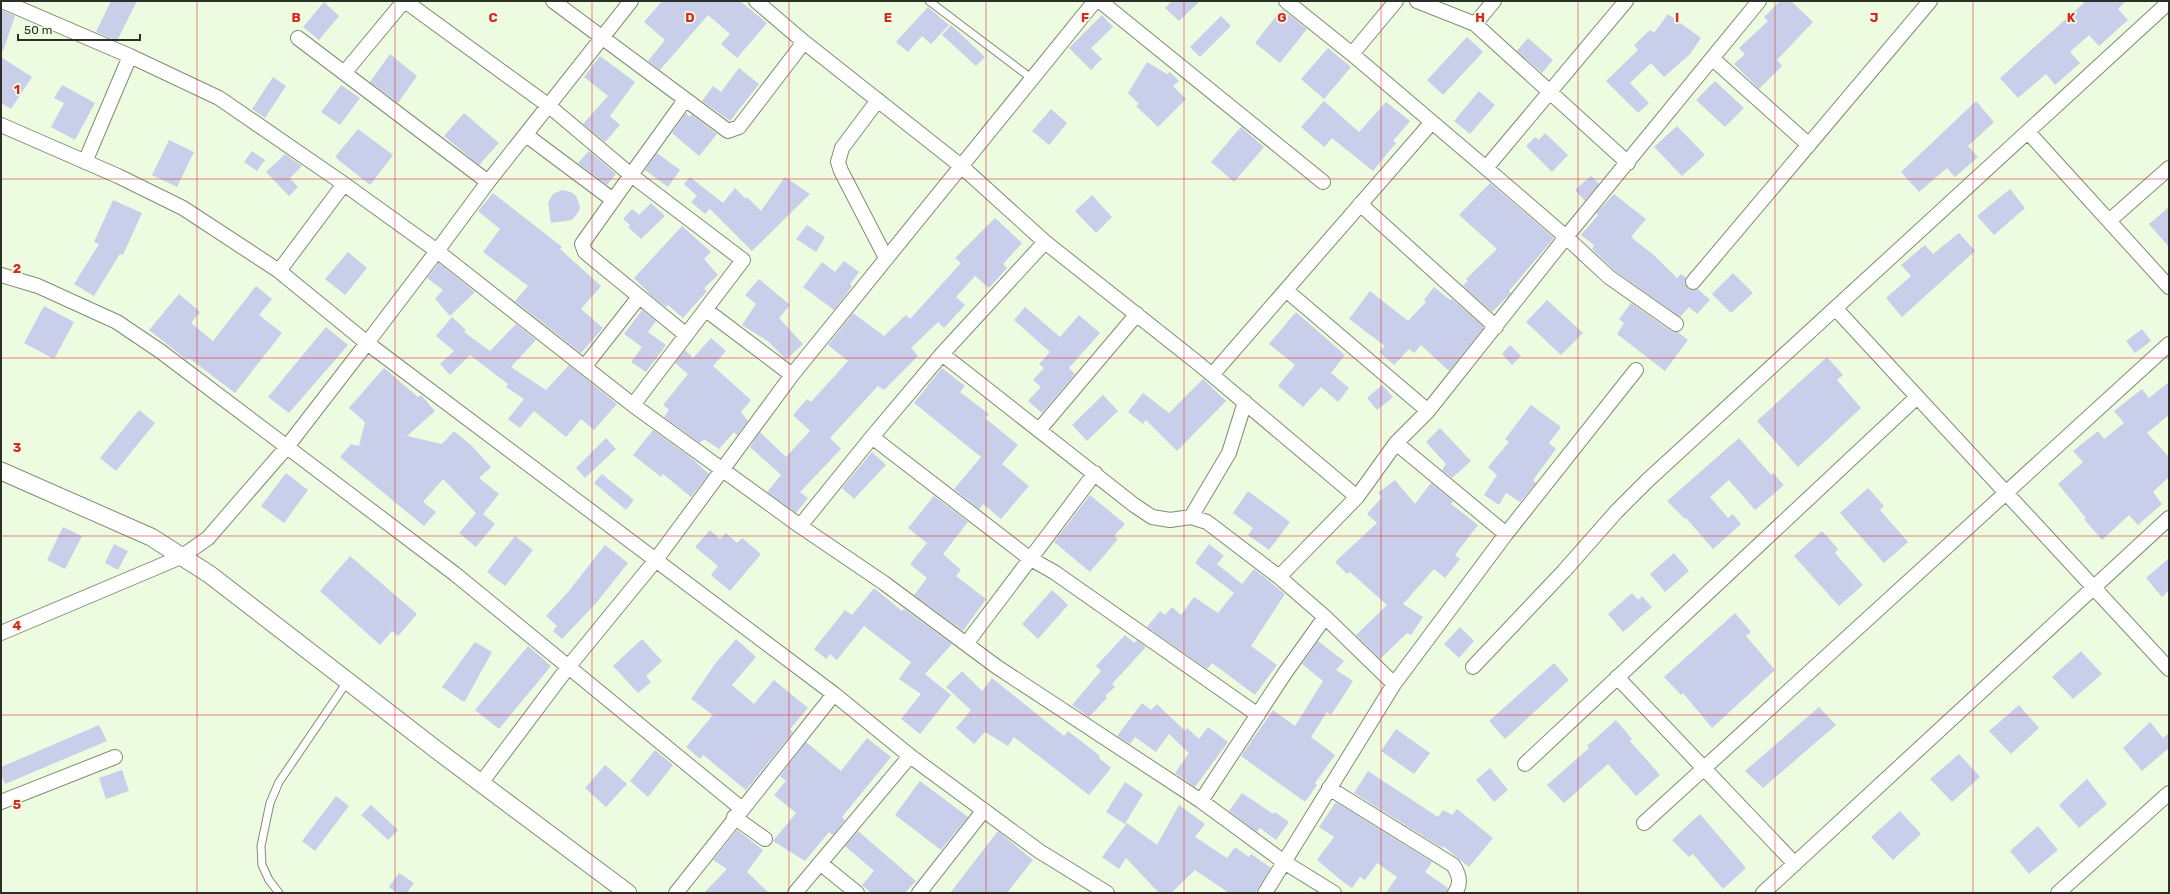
<svg xmlns="http://www.w3.org/2000/svg" width="2170" height="894" viewBox="0 0 2170 894" font-family="Rubik,sans-serif">
	<rect width="100%" height="100%" fill="#edfce1"/>
	<path fill="#c9ceea" d="M 111,1 L 137,1 L 117,41 L 96,32 Z
		M 662,1 L 740,1 L 767,23 L 737,58 L 721,44 L 730,34 L 708,15 L 660,70 L 648,61 L 665,40 L 644,22 Z
		M 1172,1 L 1200,1 L 1179,21 L 1165,8 Z
		M 1780,1 L 1791,1 L 1813,22 L 1777,60 L 1782,66 L 1759,89 L 1734,64 L 1745,54 L 1739,48 L 1768,21 L 1764,17 Z
		M 2086,1 L 2126,1 L 2118,9 L 2128,20 L 2099,46 L 2089,35 L 2070,52 L 2080,63 L 2055,85 L 2046,74 L 2018,98 L 2000,78 Z
		M 324,2 L 339,16 L 319,40 L 303,27 Z
		M 928,7 L 949,25 L 931,44 L 922,36 L 908,52 L 896,42 Z
		M 1282,9 L 1307,29 L 1280,63 L 1255,43 Z
		M 1,10 L 15,16 L 3,51 L 1,51 Z
		M 1668,14 L 1701,38 L 1690,54 L 1664,77 L 1651,63 L 1630,83 L 1649,103 L 1638,113 L 1606,81 L 1638,50 L 1634,45 L 1650,30 L 1654,33 Z
		M 1102,15 L 1113,27 L 1091,48 L 1102,59 L 1091,70 L 1069,48 Z
		M 1221,16 L 1231,26 L 1200,57 L 1190,47 Z
		M 951,25 L 985,57 L 976,66 L 942,35 Z
		M 1467,37 L 1483,52 L 1443,95 L 1427,80 Z
		M 1528,38 L 1553,60 L 1542,73 L 1517,51 Z
		M 1328,48 L 1351,67 L 1324,99 L 1301,79 Z
		M 390,54 L 417,76 L 398,103 L 370,82 Z
		M 600,56 L 635,82 L 610,116 L 620,125 L 605,142 L 583,124 L 608,96 L 584,77 Z
		M 1,57 L 32,77 L 11,109 L 1,103 Z
		M 1147,62 L 1167,74 L 1170,72 L 1179,81 L 1173,86 L 1186,99 L 1158,127 L 1136,106 L 1139,104 L 1128,93 Z
		M 739,68 L 759,84 L 730,121 L 702,101 L 713,86 L 721,92 Z
		M 273,77 L 286,86 L 265,118 L 252,109 Z
		M 1715,81 L 1744,108 L 1725,127 L 1696,100 Z
		M 62,85 L 95,103 L 75,140 L 51,127 L 64,103 L 54,98 Z
		M 341,85 L 360,98 L 340,125 L 321,112 Z
		M 1479,91 L 1495,105 L 1470,134 L 1454,121 Z
		M 1324,101 L 1359,132 L 1386,102 L 1410,121 L 1393,141 L 1396,143 L 1373,171 L 1332,138 L 1324,147 L 1301,127 Z
		M 1976,101 L 1994,122 L 1968,146 L 1978,157 L 1955,177 L 1947,168 L 1919,192 L 1901,172 Z
		M 1051,109 L 1067,123 L 1049,145 L 1032,131 Z
		M 464,113 L 499,143 L 479,165 L 444,136 Z
		M 686,113 L 690,117 L 691,114 L 717,134 L 699,156 L 672,133 Z
		M 1677,126 L 1705,155 L 1682,176 L 1654,147 Z
		M 1241,127 L 1264,147 L 1234,182 L 1211,162 Z
		M 358,129 L 393,155 L 370,185 L 335,157 Z
		M 1545,133 L 1568,155 L 1552,172 L 1526,146 L 1535,137 L 1539,140 Z
		M 169,140 L 194,152 L 177,187 L 152,175 Z
		M 252,151 L 265,160 L 257,171 L 244,162 Z
		M 589,151 L 616,174 L 607,185 L 578,163 Z
		M 657,153 L 680,170 L 668,187 L 645,170 Z
		M 285,154 L 302,166 L 290,178 L 298,187 L 289,196 L 266,172 Z
		M 1591,176 L 1599,184 L 1585,201 L 1575,190 Z
		M 690,177 L 723,203 L 735,188 L 746,199 L 747,197 L 761,211 L 785,177 L 810,194 L 752,251 L 710,209 L 705,214 L 691,202 L 697,196 L 684,184 Z
		M 1490,183 L 1554,238 L 1509,291 L 1511,293 L 1492,312 L 1463,286 L 1468,280 L 1466,279 L 1497,249 L 1459,215 Z
		M 2010,189 L 2025,208 L 1994,235 L 1977,216 Z
		M 562,190 L 571,192 L 576,196 L 580,206 L 579,211 L 572,220 L 551,223 L 548,203 L 553,194 Z
		M 493,193 L 562,247 L 560,249 L 601,286 L 581,309 L 603,328 L 581,353 L 515,301 L 528,286 L 483,252 L 500,229 L 478,211 Z
		M 1614,194 L 1646,219 L 1631,237 L 1655,256 L 1677,278 L 1681,274 L 1686,278 L 1685,284 L 1688,289 L 1692,290 L 1698,289 L 1710,300 L 1697,314 L 1689,307 L 1680,317 L 1614,270 L 1592,249 L 1594,245 L 1581,235 L 1598,215 L 1596,213 Z
		M 1092,195 L 1112,217 L 1096,233 L 1075,211 Z
		M 113,200 L 142,213 L 123,255 L 120,254 L 94,296 L 74,284 L 99,244 L 94,242 Z
		M 651,203 L 665,216 L 641,239 L 628,227 L 630,225 L 623,219 L 632,209 L 639,215 Z
		M 2169,207 L 2169,247 L 2149,224 Z
		M 995,218 L 1022,243 L 1003,264 L 1007,268 L 989,288 L 975,276 L 956,297 L 965,305 L 944,328 L 938,322 L 911,348 L 918,356 L 884,390 L 878,386 L 830,438 L 841,449 L 800,492 L 808,498 L 796,513 L 767,492 L 781,475 L 750,447 L 760,432 L 786,457 L 810,431 L 793,415 L 807,399 L 811,402 L 848,361 L 828,345 L 853,313 L 884,336 L 906,315 L 910,319 L 961,263 L 955,258 Z
		M 807,225 L 825,237 L 816,252 L 796,239 Z
		M 682,226 L 711,252 L 704,259 L 718,275 L 704,288 L 707,291 L 683,318 L 668,305 L 666,307 L 652,296 L 634,278 Z
		M 1959,233 L 1975,251 L 1902,317 L 1886,298 L 1911,276 L 1901,265 L 1925,245 L 1933,254 Z
		M 348,252 L 367,268 L 345,295 L 325,279 Z
		M 844,261 L 859,272 L 850,284 L 852,286 L 847,293 L 834,310 L 803,287 L 822,262 L 835,272 Z
		M 439,263 L 475,292 L 450,316 L 435,299 L 443,290 L 427,278 Z
		M 1733,273 L 1753,293 L 1731,313 L 1712,294 Z
		M 759,279 L 790,305 L 779,318 L 803,344 L 786,360 L 769,342 L 742,325 L 756,304 L 745,295 Z
		M 256,286 L 272,299 L 259,315 L 282,333 L 235,393 L 189,358 L 187,360 L 149,330 L 179,294 L 200,312 L 191,323 L 213,341 Z
		M 1434,287 L 1450,300 L 1452,299 L 1484,327 L 1449,371 L 1421,345 L 1414,353 L 1409,349 L 1394,365 L 1379,352 L 1385,346 L 1349,319 L 1370,291 L 1408,321 L 1426,302 L 1424,300 Z
		M 1547,300 L 1583,333 L 1561,355 L 1526,322 Z
		M 1631,303 L 1671,331 L 1678,332 L 1688,340 L 1665,371 L 1617,334 L 1624,323 L 1619,319 Z
		M 44,306 L 74,322 L 54,359 L 24,343 Z
		M 1025,307 L 1060,337 L 1079,315 L 1100,333 L 1069,368 L 1075,374 L 1042,413 L 1028,401 L 1041,387 L 1033,380 L 1044,368 L 1039,364 L 1050,352 L 1014,320 Z
		M 642,310 L 656,321 L 648,332 L 666,345 L 646,372 L 631,362 L 642,347 L 624,334 Z
		M 1296,312 L 1345,355 L 1331,373 L 1349,388 L 1338,402 L 1321,387 L 1303,407 L 1278,386 L 1295,365 L 1269,344 Z
		M 452,317 L 466,330 L 464,332 L 490,351 L 516,324 L 536,340 L 511,367 L 546,390 L 569,365 L 617,404 L 594,430 L 581,419 L 566,437 L 534,411 L 520,428 L 508,419 L 524,399 L 506,387 L 508,384 L 470,355 L 450,375 L 440,364 L 454,351 L 436,336 Z
		M 326,327 L 348,345 L 289,413 L 268,397 Z
		M 2142,329 L 2151,341 L 2135,353 L 2126,341 Z
		M 711,338 L 726,351 L 713,366 L 751,400 L 741,412 L 748,421 L 737,435 L 734,432 L 719,449 L 704,439 L 700,443 L 664,417 L 669,410 L 663,405 L 688,374 L 675,363 L 685,350 L 693,358 Z
		M 1510,345 L 1521,356 L 1512,365 L 1502,354 Z
		M 1827,357 L 1843,375 L 1837,380 L 1861,408 L 1798,467 L 1757,421 Z
		M 384,368 L 418,397 L 421,395 L 435,411 L 407,436 L 442,444 L 454,431 L 472,446 L 491,467 L 479,478 L 499,494 L 483,514 L 495,524 L 476,547 L 459,533 L 476,513 L 443,479 L 423,502 L 436,512 L 424,526 L 340,457 L 351,444 L 359,446 L 365,422 L 349,408 Z
		M 942,368 L 965,386 L 960,392 L 989,414 L 985,418 L 1018,445 L 1002,464 L 1029,486 L 1001,519 L 983,504 L 979,509 L 954,489 L 981,457 L 914,403 Z
		M 1203,379 L 1226,401 L 1177,451 L 1146,420 L 1143,424 L 1128,412 L 1143,393 L 1169,413 Z
		M 2169,382 L 2169,415 L 2147,433 L 2169,457 L 2169,477 L 2153,492 L 2162,504 L 2138,525 L 2129,515 L 2102,540 L 2084,519 L 2086,518 L 2058,484 L 2083,462 L 2073,451 L 2098,431 L 2104,439 L 2124,423 L 2114,411 L 2142,389 L 2149,398 Z
		M 1382,385 L 1393,397 L 1377,410 L 1367,398 Z
		M 1103,395 L 1118,411 L 1087,441 L 1072,425 Z
		M 1531,405 L 1561,427 L 1549,443 L 1556,449 L 1533,480 L 1536,483 L 1520,502 L 1506,493 L 1499,505 L 1484,495 L 1497,475 L 1488,467 L 1509,442 L 1505,439 Z
		M 139,410 L 155,423 L 116,471 L 100,458 Z
		M 1440,428 L 1471,461 L 1452,478 L 1442,470 L 1446,464 L 1426,442 Z
		M 653,430 L 690,457 L 709,474 L 691,497 L 663,474 L 661,477 L 633,455 Z
		M 606,438 L 616,449 L 585,478 L 576,468 Z
		M 1739,438 L 1771,475 L 1773,473 L 1784,485 L 1755,510 L 1729,480 L 1710,497 L 1728,518 L 1733,514 L 1741,524 L 1713,549 L 1686,518 L 1685,519 L 1667,501 Z
		M 872,452 L 886,465 L 854,499 L 842,488 Z
		M 286,473 L 308,490 L 284,523 L 261,506 Z
		M 602,474 L 634,500 L 626,510 L 594,483 Z
		M 1395,480 L 1415,504 L 1431,483 L 1453,501 L 1451,504 L 1478,525 L 1455,555 L 1460,559 L 1445,578 L 1434,569 L 1403,604 L 1423,617 L 1411,635 L 1407,633 L 1380,659 L 1356,635 L 1387,605 L 1350,572 L 1347,574 L 1335,562 L 1377,523 L 1367,514 L 1382,497 L 1378,493 Z
		M 1868,488 L 1884,506 L 1880,510 L 1908,542 L 1884,563 L 1840,513 Z
		M 1248,491 L 1290,522 L 1269,550 L 1248,535 L 1253,528 L 1233,513 Z
		M 1090,495 L 1125,524 L 1114,536 L 1118,539 L 1090,572 L 1054,542 Z
		M 934,496 L 968,522 L 943,554 L 961,570 L 956,576 L 986,599 L 963,631 L 914,595 L 927,578 L 910,564 L 927,543 L 908,528 Z
		M 63,527 L 82,536 L 65,569 L 47,560 Z
		M 710,530 L 720,539 L 726,533 L 737,543 L 742,538 L 761,554 L 730,591 L 711,575 L 718,566 L 695,547 Z
		M 1822,531 L 1838,549 L 1835,553 L 1863,585 L 1839,606 L 1794,556 Z
		M 515,536 L 533,550 L 505,586 L 487,572 Z
		M 114,544 L 128,551 L 118,570 L 105,563 Z
		M 1209,544 L 1224,556 L 1217,564 L 1242,584 L 1254,569 L 1285,594 L 1251,646 L 1277,665 L 1255,695 L 1212,663 L 1207,669 L 1147,627 L 1160,611 L 1165,615 L 1172,607 L 1181,615 L 1194,597 L 1218,613 L 1234,593 L 1195,563 Z
		M 605,545 L 628,563 L 597,602 L 562,639 L 553,631 L 557,626 L 546,616 L 568,592 Z
		M 1674,553 L 1689,571 L 1665,592 L 1650,574 Z
		M 350,556 L 417,614 L 398,636 L 392,631 L 380,645 L 320,591 Z
		M 2169,558 L 2169,590 L 2162,597 L 2146,578 Z
		M 874,588 L 902,611 L 904,609 L 952,644 L 925,674 L 951,695 L 920,734 L 901,719 L 921,694 L 899,679 L 911,662 L 864,626 L 837,660 L 830,654 L 826,659 L 814,649 L 845,610 L 852,615 Z
		M 1052,590 L 1068,605 L 1038,639 L 1022,624 Z
		M 1632,593 L 1638,600 L 1642,596 L 1652,607 L 1623,632 L 1608,614 Z
		M 1735,613 L 1751,632 L 1746,636 L 1775,670 L 1712,728 L 1683,693 L 1681,695 L 1664,677 Z
		M 1460,627 L 1474,641 L 1459,658 L 1444,644 Z
		M 1125,635 L 1134,643 L 1137,640 L 1146,647 L 1112,684 L 1115,687 L 1105,696 L 1107,698 L 1089,717 L 1072,705 L 1101,671 L 1096,666 Z
		M 642,639 L 662,661 L 646,676 L 651,682 L 638,693 L 613,666 Z
		M 736,639 L 756,657 L 732,685 L 754,704 L 774,680 L 808,708 L 790,729 L 793,732 L 746,790 L 703,755 L 700,759 L 686,747 L 713,715 L 691,699 L 715,664 Z
		M 1318,641 L 1344,661 L 1336,670 L 1353,681 L 1331,715 L 1327,712 L 1311,737 L 1335,755 L 1315,783 L 1317,785 L 1305,802 L 1241,756 L 1273,710 L 1295,726 L 1323,681 L 1302,664 Z
		M 475,642 L 492,652 L 465,701 L 462,701 L 442,687 Z
		M 528,646 L 551,666 L 499,729 L 475,710 Z
		M 2081,651 L 2102,674 L 2073,699 L 2052,677 Z
		M 1554,663 L 1569,680 L 1505,739 L 1489,721 Z
		M 962,671 L 982,691 L 992,678 L 1064,736 L 1068,731 L 1100,756 L 1099,758 L 1111,768 L 1089,795 L 1014,737 L 1008,746 L 985,732 L 974,744 L 956,728 L 971,710 L 946,687 Z
		M 1142,703 L 1151,710 L 1157,704 L 1185,731 L 1187,728 L 1199,739 L 1208,727 L 1228,742 L 1195,787 L 1175,773 L 1189,753 L 1169,734 L 1156,752 L 1135,737 L 1130,744 L 1117,736 Z
		M 2019,705 L 2039,728 L 2011,754 L 1989,731 Z
		M 1819,707 L 1836,725 L 1763,788 L 1745,771 Z
		M 1616,720 L 1632,739 L 1630,741 L 1660,775 L 1636,796 L 1608,764 L 1564,803 L 1547,785 L 1589,748 L 1587,746 Z
		M 2150,722 L 2163,738 L 2169,733 L 2169,748 L 2142,771 L 2123,748 Z
		M 99,725 L 107,741 L 5,784 L 1,774 L 1,767 Z
		M 1396,729 L 1430,753 L 1414,774 L 1381,751 Z
		M 867,738 L 891,757 L 842,817 L 845,820 L 833,835 L 829,832 L 805,861 L 773,841 L 796,813 L 774,795 L 786,781 L 780,776 L 806,742 L 841,771 Z
		M 655,750 L 673,765 L 648,797 L 630,781 Z
		M 1959,754 L 1980,777 L 1952,802 L 1930,779 Z
		M 605,765 L 627,784 L 606,807 L 585,788 Z
		M 1490,768 L 1508,790 L 1494,802 L 1476,780 Z
		M 122,770 L 129,791 L 106,799 L 99,778 Z
		M 1368,771 L 1438,817 L 1443,810 L 1452,815 L 1457,809 L 1493,838 L 1469,867 L 1443,846 L 1442,848 L 1354,793 Z
		M 2087,779 L 2107,804 L 2079,828 L 2059,805 Z
		M 920,781 L 968,817 L 941,850 L 895,815 Z
		M 1125,782 L 1143,794 L 1125,824 L 1106,812 Z
		M 1242,793 L 1273,814 L 1275,812 L 1289,822 L 1276,840 L 1260,828 L 1257,832 L 1229,811 Z
		M 336,796 L 349,806 L 315,851 L 302,841 Z
		M 1336,802 L 1432,862 L 1425,872 L 1448,888 L 1447,893 L 1386,893 L 1397,877 L 1377,863 L 1365,880 L 1360,877 L 1352,888 L 1342,881 L 1317,860 L 1334,837 L 1319,827 Z
		M 371,805 L 398,830 L 388,840 L 361,815 Z
		M 1179,805 L 1205,824 L 1195,837 L 1227,858 L 1235,847 L 1249,857 L 1251,854 L 1271,868 L 1255,893 L 1229,893 L 1195,870 L 1171,893 L 1159,893 L 1126,858 L 1119,869 L 1102,857 L 1127,823 L 1157,845 Z
		M 1900,811 L 1921,834 L 1893,860 L 1871,837 Z
		M 1700,814 L 1746,868 L 1723,889 L 1693,854 L 1689,857 L 1672,840 Z
		M 2038,826 L 2058,850 L 2029,874 L 2010,851 Z
		M 737,830 L 763,850 L 747,872 L 769,893 L 704,893 L 727,869 L 713,860 Z
		M 858,831 L 916,881 L 905,893 L 871,893 L 862,885 L 874,871 L 845,846 Z
		M 998,831 L 1033,860 L 1007,893 L 950,893 Z
		M 399,873 L 414,883 L 407,893 L 397,893 L 389,887 Z"/>
	<g fill="none" stroke-linecap="round" stroke-linejoin="round">
		<defs>
			<path id="service" d="M 929,1 L 1031,78
				M 279,893 L 269,880 L 262,865 L 261,846 L 270,803 L 279,782 L 347,682"/>
			<path id="minor" d="M 2,1 L 130,56 L 219,98 L 344,184 L 437,251 L 488,182 L 631,1
				M 405,1 L 549,106 L 631,175 L 582,244 L 585,252 L 685,334
				M 553,1 L 728,131 L 739,127 L 804,42
				M 756,1 L 804,42 L 961,166 L 1045,242 L 1199,364 L 1357,497
				M 1100,1 L 1323,182
				M 1286,1 L 1352,54 L 1486,168 L 1566,237 L 1609,277 L 1676,324
				M 1417,1 L 1475,24
				M 1494,1 L 1475,24 L 1628,163
				M 298,38 L 488,182
				M 1352,54 L 1396,1
				M 1713,59 L 1809,145
				M 345,72 L 404,1
				M 878,100 L 842,148 L 838,162 L 841,171 L 886,258
				M 1,125 L 118,176 L 183,208 L 279,271 L 367,343 L 437,251 L 633,405 L 800,526 L 884,583 L 997,667 L 1201,801 L 1284,862 L 1334,893
				M 2028,132 L 2169,287
				M 526,135 L 613,200
				M 85,162 L 130,56
				M 1486,168 L 1626,1
				M 1360,204 L 1496,327
				M 2109,221 L 2169,168
				M 279,271 L 344,184
				M 1,275 L 38,286 L 117,322 L 160,351 L 455,574 L 742,809
				M 1693,282 L 1930,1
				M 1287,291 L 1428,411
				M 1836,309 L 2169,669
				M 706,310 L 792,375
				M 942,354 L 1134,505 L 1152,517 L 1170,520 L 1191,517 L 1207,522 L 1279,577 L 1325,617 L 1394,684
				M 585,366 L 639,297
				M 1212,375 L 1432,122
				M 633,405 L 743,260 L 631,175 L 685,100
				M 1039,430 L 1137,314
				M 872,437 L 1029,558 L 1054,572 L 1258,715
				M 1396,443 L 1506,534
				M 1191,517 L 1229,453 L 1245,402
				M 800,526 L 872,437 L 942,354 L 1045,242
				M 1279,577 L 1357,497 L 1396,443 L 1428,411 L 1566,237 L 1759,1
				M 1,633 L 181,557 L 208,538 L 286,448 L 367,343 L 834,694 L 910,756 L 1039,851 L 1107,893
				M 966,644 L 1095,473
				M 1473,667 L 1564,571 L 1616,512 L 1648,480 L 2169,2
				M 1617,677 L 1795,864
				M 1525,764 L 1917,397
				M 481,783 L 569,666 L 655,561 L 792,375 L 1095,1
				M 1329,788 L 1453,865 C 1459,874 1462,883 1455,893
				M 1201,801 L 1285,673 L 1325,617
				M 1,802 L 115,757
				M 734,817 L 765,839
				M 1644,823 L 2169,344
				M 820,863 L 857,893
				M 676,893 L 834,694
				M 795,893 L 910,756
				M 919,893 L 984,810
				M 1265,893 L 1394,684 L 1506,534 L 1636,370
				M 1763,893 L 2169,518
				M 2058,893 L 2169,793"/>
			<path id="tertiary" d="M 1,471 L 151,537 L 209,574 L 438,751 L 628,893"/>
		</defs>
		<use href="#service" stroke="#808d75" stroke-width="9"/>
		<use href="#minor" stroke="#808d75" stroke-width="16"/>
		<use href="#tertiary" stroke="#808d75" stroke-width="19"/>
		<use href="#service" stroke="#fff" stroke-width="7"/>
		<use href="#minor" stroke="#fff" stroke-width="14"/>
		<use href="#tertiary" stroke="#fff" stroke-width="17"/>
	</g>
	<path fill="none" stroke="#d62828" stroke-width="1" stroke-opacity="0.55" d="M 197,1 L 197,893M 395,1 L 395,893M 592,1 L 592,893M 789,1 L 789,893M 986,1 L 986,893M 1184,1 L 1184,893M 1381,1 L 1381,893M 1578,1 L 1578,893M 1775,1 L 1775,893M 1973,1 L 1973,893M 1,179 L 2169,179M 1,358 L 2169,358M 1,536 L 2169,536M 1,715 L 2169,715"/>
	<g font-size="13" text-anchor="middle" font-weight="bold" fill="#d62828" stroke="#edfce1" stroke-width="3.5" stroke-linejoin="round" paint-order="stroke">
		<text x="296" y="22">B</text>
		<text x="493" y="22">C</text>
		<text x="690" y="22">D</text>
		<text x="888" y="22">E</text>
		<text x="1085" y="22">F</text>
		<text x="1282" y="22">G</text>
		<text x="1480" y="22">H</text>
		<text x="1677" y="22">I</text>
		<text x="1874" y="22">J</text>
		<text x="2071" y="22">K</text>
		<text x="17" y="94">1</text>
		<text x="17" y="273">2</text>
		<text x="17" y="452">3</text>
		<text x="17" y="630">4</text>
		<text x="17" y="809">5</text>
	</g>
	<rect width="2170" height="894" fill="none" stroke="#2b3026" stroke-width="4"/>
	<path d="M18 34v6h122v-6" fill="none" stroke="#2b3026" stroke-width="2"/>
	<text x="24" y="34" font-size="12" fill="#2b3026" stroke="#edfce1" stroke-width="3" paint-order="stroke">50 m</text>
</svg>
